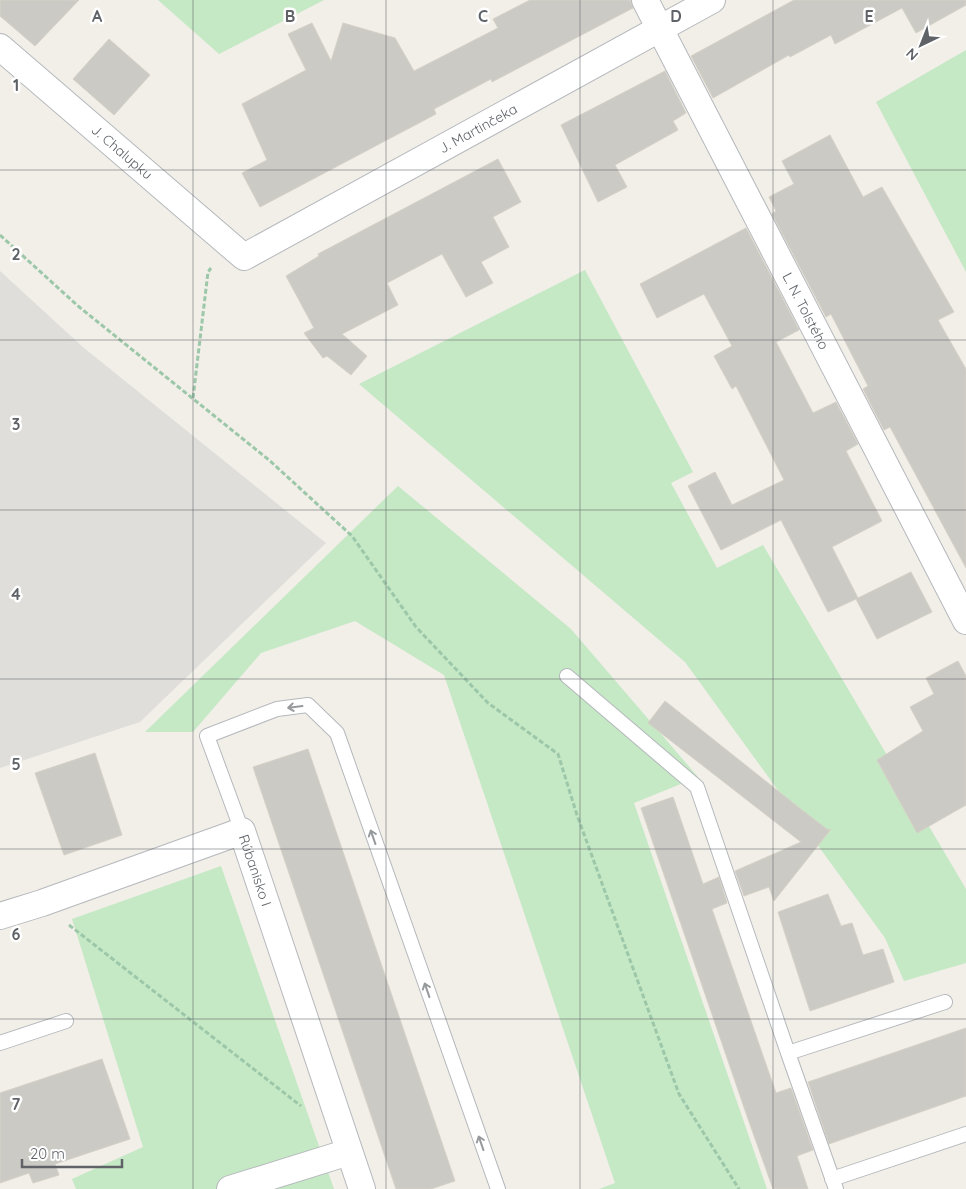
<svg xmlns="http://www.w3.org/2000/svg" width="966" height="1189" viewBox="0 0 966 1189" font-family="Quicksand,sans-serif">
	<rect width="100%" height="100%" fill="#f1efe8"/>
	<path fill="#e0deda" d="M 0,271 L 84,348 L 326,543 L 140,722 L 0,768 Z"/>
	<path fill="#c5e8c5" d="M 158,0 L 324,0 L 219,54 Z
		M 966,50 L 966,272 L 876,102 Z
		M 585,270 L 693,472 L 671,483 L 717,568 L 763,545 L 966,889 L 966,963 L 904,981 L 885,938 L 685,662 L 359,384 Z
		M 398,486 L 571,629 L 698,777 L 634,803 L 767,1189 L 599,1189 L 615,1183 L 444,675 L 355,621 L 261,653 L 193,732 L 145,732 Z
		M 221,866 L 334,1189 L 76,1189 L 72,1179 L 143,1147 L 72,919 Z"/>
	<path fill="#cccac5" stroke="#d6d1c6" d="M 0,0 L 79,0 L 35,46 L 0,16 Z
		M 530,0 L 630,0 L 633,8 L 492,82 L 491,79 L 434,109 L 436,114 L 260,207 L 242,173 L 267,160 L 242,104 L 306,70 L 288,34 L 312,23 L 331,61 L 343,23 L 395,38 L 414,71 L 498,28 L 493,19 Z
		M 794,0 L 966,0 L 966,5 L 916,33 L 902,8 L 835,44 L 831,35 L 790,57 L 789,55 L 713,98 L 691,56 Z
		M 109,39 L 150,75 L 114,115 L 73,79 Z
		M 665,71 L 686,113 L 673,121 L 678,130 L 615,165 L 627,187 L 598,202 L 561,125 Z
		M 830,135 L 863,197 L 882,187 L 954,312 L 938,320 L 966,369 L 966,568 L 890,427 L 884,430 L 863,389 L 868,386 L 831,314 L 826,317 L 772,214 L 776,211 L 769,197 L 794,184 L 782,161 Z
		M 498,159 L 521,202 L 493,217 L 509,247 L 481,262 L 493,283 L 466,297 L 442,254 L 387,283 L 398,305 L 342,334 L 367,356 L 351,375 L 327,356 L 323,358 L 304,333 L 314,328 L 286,276 L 319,256 L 318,254 Z
		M 746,228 L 799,330 L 776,342 L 813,413 L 836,402 L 858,444 L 846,451 L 882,521 L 832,547 L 858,598 L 911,572 L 932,612 L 877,639 L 856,599 L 828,612 L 781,520 L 721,550 L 688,486 L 715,472 L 732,505 L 784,480 L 736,386 L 732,389 L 714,356 L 732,346 L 704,294 L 657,318 L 640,284 Z
		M 958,661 L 966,676 L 966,805 L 917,833 L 877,760 L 923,731 L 910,707 L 934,694 L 926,678 Z
		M 665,701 L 802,810 L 828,830 L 831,829 L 774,901 L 769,887 L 744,896 L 735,871 L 801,842 L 648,723 Z
		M 308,749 L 455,1181 L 431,1189 L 396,1189 L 253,767 Z
		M 95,753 L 122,835 L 64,855 L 35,773 Z
		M 673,797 L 703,884 L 719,877 L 727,903 L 712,909 L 776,1093 L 791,1088 L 813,1150 L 797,1156 L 808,1189 L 773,1189 L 748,1119 L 641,808 Z
		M 828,894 L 841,926 L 852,923 L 863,955 L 883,949 L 894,982 L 810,1011 L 778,912 Z
		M 966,1028 L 966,1096 L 829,1144 L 808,1082 Z
		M 102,1059 L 130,1139 L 55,1164 L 59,1175 L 33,1183 L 29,1173 L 0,1183 L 0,1093 Z"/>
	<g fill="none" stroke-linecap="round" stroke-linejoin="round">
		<defs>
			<path id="lane" d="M 567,676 L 697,787 L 788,1053
				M 242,831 L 207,736 L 277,709 L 308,705 L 337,733 L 498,1189
				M 0,1043 L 66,1021
				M 832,1179 L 966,1134
				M 836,1189 L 788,1053 L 945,1002"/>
			<g id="street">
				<path id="s1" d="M 645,0 L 966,621"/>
				<path id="s2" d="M 0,47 L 244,257 L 712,0"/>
				<path id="s3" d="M 0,916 L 42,903 L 242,831 L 362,1189"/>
				<path d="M 230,1189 L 349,1152"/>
			</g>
		</defs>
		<use href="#lane" stroke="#b5b8bc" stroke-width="16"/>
		<use href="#street" stroke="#b5b8bc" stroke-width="28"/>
		<path stroke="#9cc7a9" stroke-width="3" stroke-dasharray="5 2.5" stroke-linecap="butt" d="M 0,235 L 78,306 L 269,460 L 352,536 L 416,627 L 488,703 L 558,754 L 577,815 L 679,1094 L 739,1189
			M 193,398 L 208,272 L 211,268
			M 69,925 L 301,1106"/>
		<use href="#lane" stroke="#fff" stroke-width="14"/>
		<use href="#street" stroke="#fff" stroke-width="26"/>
	</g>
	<defs><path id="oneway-shaft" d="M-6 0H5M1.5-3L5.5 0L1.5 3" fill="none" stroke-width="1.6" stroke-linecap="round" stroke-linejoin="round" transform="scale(1.25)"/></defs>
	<g stroke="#979a9d">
		<use href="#oneway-shaft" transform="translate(295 707) rotate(173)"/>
		<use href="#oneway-shaft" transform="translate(373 837) rotate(-109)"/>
		<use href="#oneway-shaft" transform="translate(427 990) rotate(-109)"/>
		<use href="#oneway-shaft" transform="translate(481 1143) rotate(-109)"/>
	</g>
	<path fill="none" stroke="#5f6368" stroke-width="1" stroke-opacity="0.55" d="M 193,0 L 193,1189M 386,0 L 386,1189M 580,0 L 580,1189M 773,0 L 773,1189M 0,170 L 966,170M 0,340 L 966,340M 0,510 L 966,510M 0,679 L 966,679M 0,849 L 966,849M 0,1019 L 966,1019"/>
	<g text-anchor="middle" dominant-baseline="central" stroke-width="5" stroke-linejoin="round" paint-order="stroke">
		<g font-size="14" fill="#5f6368" stroke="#fff">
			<text stroke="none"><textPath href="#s2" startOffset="589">J. Martinčeka</textPath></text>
			<text stroke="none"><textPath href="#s2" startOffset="161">J. Chalupku</textPath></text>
			<text stroke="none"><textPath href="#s1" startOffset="350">L. N. Tolstého</textPath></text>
			<text stroke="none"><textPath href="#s3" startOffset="298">Rúbanisko I</textPath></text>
		</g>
	</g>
	<g font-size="16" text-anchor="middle" font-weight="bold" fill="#5f6368" stroke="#fff" stroke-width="5" stroke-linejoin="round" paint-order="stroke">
		<text x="97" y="22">A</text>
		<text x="290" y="22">B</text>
		<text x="483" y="22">C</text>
		<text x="676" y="22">D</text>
		<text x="869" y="22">E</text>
		<text x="16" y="91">1</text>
		<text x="16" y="260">2</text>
		<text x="16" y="430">3</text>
		<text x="16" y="600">4</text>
		<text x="16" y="770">5</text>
		<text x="16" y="940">6</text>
		<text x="16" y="1110">7</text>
	</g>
	<g transform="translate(921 45) rotate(223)" stroke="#ffffff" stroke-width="4" paint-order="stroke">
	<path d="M0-4L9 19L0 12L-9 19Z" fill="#5f6368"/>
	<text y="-8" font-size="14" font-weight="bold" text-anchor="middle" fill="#5f6368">N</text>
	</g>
	<path d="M22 1159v8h100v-8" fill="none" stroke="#5f6368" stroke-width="2.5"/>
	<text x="30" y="1159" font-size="15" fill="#5f6368" stroke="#ffffff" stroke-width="4" paint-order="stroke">20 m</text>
</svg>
